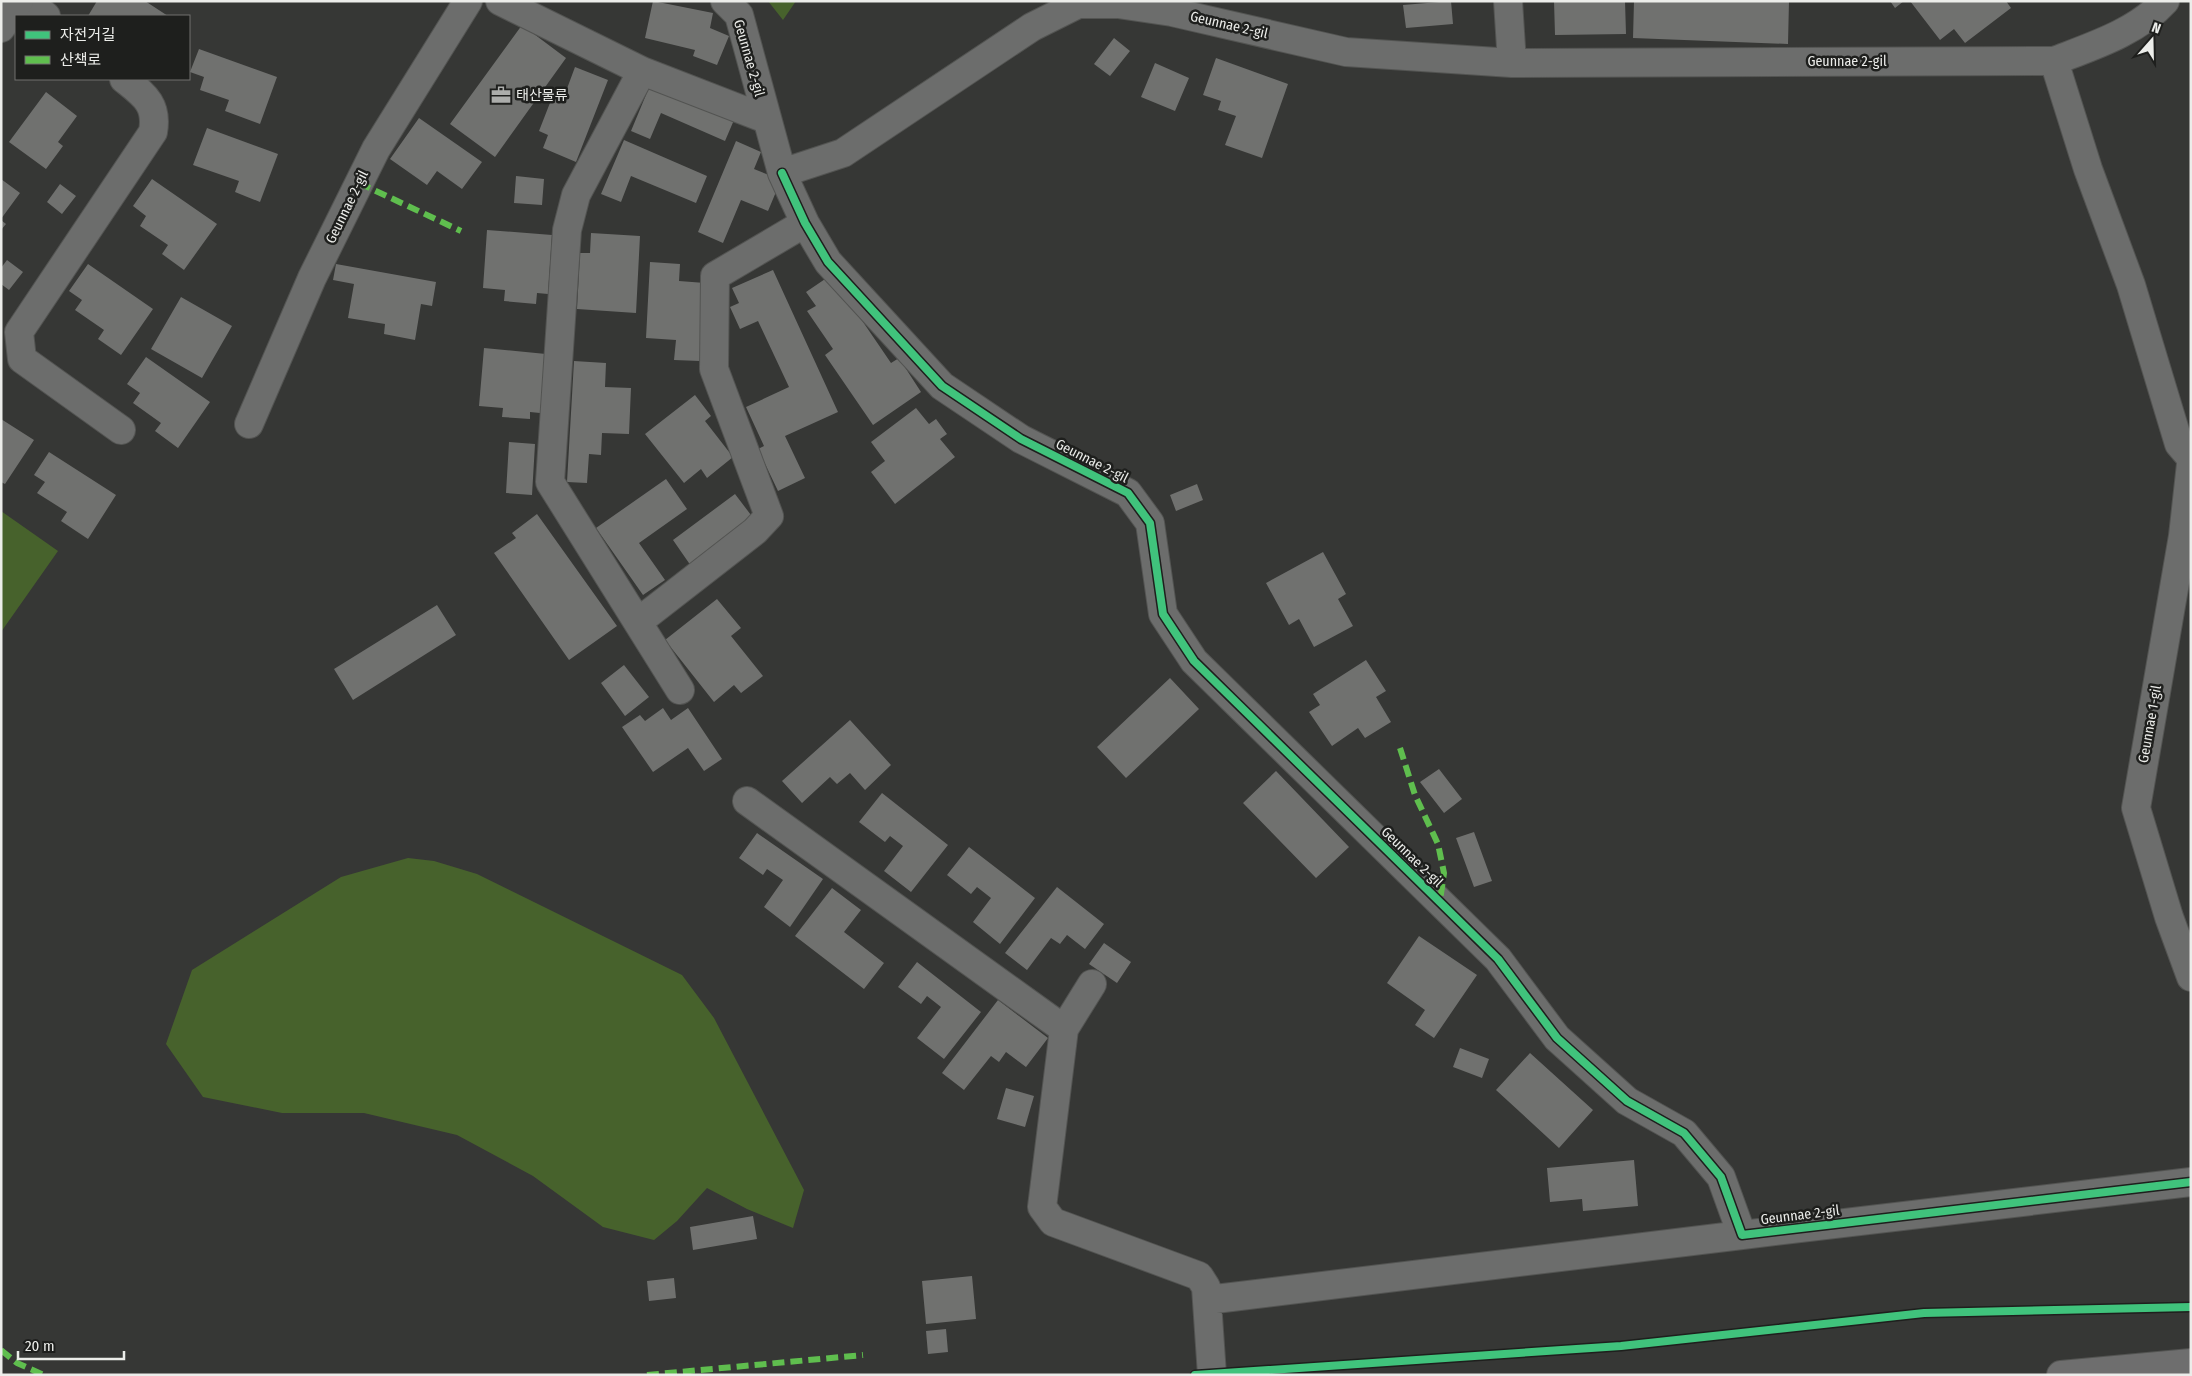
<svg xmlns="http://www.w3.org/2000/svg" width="2192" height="1376" viewBox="0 0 2192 1376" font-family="'Fira Sans Condensed','Noto Sans KR',sans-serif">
	<rect width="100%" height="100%" fill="#363735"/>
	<path fill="#47622c" d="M 768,1 L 796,1 L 783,20 Z
		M 1,511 L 58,551 L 1,632 Z
		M 408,858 L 434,861 L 477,874 L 682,975 L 714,1018 L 804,1190 L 793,1228 L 747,1209 L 707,1188 L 677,1221 L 654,1240 L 603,1227 L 533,1176 L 457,1135 L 364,1113 L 282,1113 L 203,1097 L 166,1044 L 192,970 L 341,877 Z"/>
	<path fill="#70716f" d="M 97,1 L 145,1 L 168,16 L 88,16 Z
		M 653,1 L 713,13 L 710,28 L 729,36 L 717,65 L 693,56 L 695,50 L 645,38 Z
		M 1451,1 L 1453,24 L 1406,28 L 1403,5 Z
		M 1554,1 L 1625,1 L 1626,34 L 1555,35 Z
		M 1634,1 L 1789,1 L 1788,44 L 1633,38 Z
		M 1890,1 L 1904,1 L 1895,8 Z
		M 1910,1 L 2006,1 L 2011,8 L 1965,43 L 1954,29 L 1940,40 Z
		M 522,25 L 566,58 L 495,157 L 450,124 Z
		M 1114,38 L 1130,51 L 1110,76 L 1094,64 Z
		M 199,49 L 277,77 L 260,124 L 225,111 L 229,100 L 200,90 L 204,77 L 190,72 Z
		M 1216,58 L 1288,84 L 1262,158 L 1225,145 L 1236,116 L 1218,110 L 1221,101 L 1203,95 Z
		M 1155,63 L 1189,78 L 1175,111 L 1141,97 Z
		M 575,67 L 608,80 L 576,162 L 543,148 L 548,135 L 539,131 L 555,90 L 565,94 Z
		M 653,78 L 737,113 L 725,141 L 661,113 L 650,139 L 631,131 Z
		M 46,92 L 77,116 L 58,142 L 63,146 L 46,169 L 9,142 Z
		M 419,118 L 482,162 L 462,189 L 437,171 L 427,185 L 390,159 Z
		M 207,128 L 278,154 L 260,202 L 235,192 L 239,181 L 193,165 Z
		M 624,140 L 707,176 L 696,203 L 631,176 L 621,202 L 601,194 Z
		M 736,141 L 761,152 L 754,169 L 781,180 L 768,211 L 741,200 L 723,243 L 698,232 Z
		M 516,176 L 544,179 L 542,205 L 514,203 Z
		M 1,179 L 20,193 L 1,219 Z
		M 152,179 L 217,224 L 184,270 L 162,254 L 168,245 L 140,226 L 146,216 L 133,206 Z
		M 60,184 L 76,196 L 62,214 L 47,202 Z
		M 1,220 L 6,224 L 1,230 Z
		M 487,230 L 552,235 L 548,294 L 537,293 L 536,304 L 504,301 L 505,290 L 483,288 Z
		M 591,233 L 640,236 L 636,313 L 577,309 L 580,253 L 590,253 Z
		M 7,260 L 23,272 L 9,290 L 1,284 L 1,268 Z
		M 650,262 L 680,264 L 679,281 L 705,283 L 700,361 L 674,360 L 676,340 L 646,338 Z
		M 88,264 L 153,309 L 121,355 L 98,339 L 104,330 L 75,310 L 82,300 L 69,291 Z
		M 336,264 L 436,282 L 432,306 L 421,304 L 415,340 L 384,334 L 385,324 L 348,318 L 354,284 L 333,280 Z
		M 773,270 L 838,412 L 785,436 L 805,478 L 778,491 L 758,449 L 764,446 L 746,407 L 789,387 L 758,321 L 740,329 L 730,307 L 739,303 L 732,288 Z
		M 831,275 L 891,363 L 899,358 L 921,392 L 873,425 L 825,355 L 833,349 L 807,311 L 816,306 L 806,292 Z
		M 181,297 L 232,326 L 202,378 L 151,349 Z
		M 484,348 L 546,354 L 540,413 L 530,412 L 530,419 L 502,417 L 503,408 L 479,406 Z
		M 146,357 L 210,402 L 178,448 L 155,431 L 161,423 L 133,403 L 140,393 L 127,384 Z
		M 574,361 L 606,363 L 605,387 L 631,388 L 629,434 L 602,433 L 601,455 L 589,454 L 587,483 L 567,482 Z
		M 695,395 L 711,416 L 705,421 L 733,457 L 707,478 L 701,469 L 684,483 L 645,434 Z
		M 916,408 L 929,424 L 936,419 L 947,434 L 940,439 L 955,457 L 895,504 L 871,472 L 885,461 L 871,442 Z
		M 1,419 L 34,440 L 5,484 L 1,482 Z
		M 509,442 L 535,444 L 532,495 L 506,493 Z
		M 49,452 L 116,495 L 88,539 L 61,521 L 67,512 L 37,493 L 45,482 L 34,475 Z
		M 666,479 L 687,509 L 639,543 L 665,580 L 643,595 L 596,528 Z
		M 1197,484 L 1203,500 L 1176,511 L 1170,495 Z
		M 735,494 L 754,519 L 691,566 L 673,540 Z
		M 537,514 L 617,626 L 569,660 L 494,553 L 516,538 L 512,533 Z
		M 1323,552 L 1346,594 L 1338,599 L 1353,626 L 1314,647 L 1299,619 L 1289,625 L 1266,583 Z
		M 717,599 L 741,628 L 731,636 L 763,676 L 741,693 L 734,685 L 714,702 L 665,640 Z
		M 437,605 L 456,635 L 353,700 L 334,669 Z
		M 1366,660 L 1386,691 L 1376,697 L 1391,722 L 1365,738 L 1358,728 L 1332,746 L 1309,712 L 1320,705 L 1313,694 Z
		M 624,665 L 649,697 L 625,716 L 601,683 Z
		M 1170,678 L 1199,709 L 1126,778 L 1097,747 Z
		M 663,708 L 671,720 L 688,708 L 722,759 L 704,771 L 688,748 L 653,772 L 622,727 L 640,715 L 645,721 Z
		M 850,720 L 891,765 L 865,790 L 850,773 L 837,784 L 830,777 L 802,803 L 782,781 Z
		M 1439,769 L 1462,799 L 1444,813 L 1420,782 Z
		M 1276,771 L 1349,847 L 1316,878 L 1243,803 Z
		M 882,793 L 948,845 L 911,892 L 884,871 L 903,846 L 890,836 L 885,842 L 859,822 Z
		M 1474,832 L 1492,881 L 1474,887 L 1456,838 Z
		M 757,833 L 823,879 L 790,927 L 764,907 L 783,880 L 767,869 L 763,875 L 739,858 Z
		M 969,847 L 1035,898 L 1000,944 L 973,922 L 991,898 L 977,887 L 971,894 L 947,875 Z
		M 1057,887 L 1104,924 L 1085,949 L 1067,935 L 1060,944 L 1051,938 L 1027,970 L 1005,953 Z
		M 832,888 L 861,910 L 844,932 L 884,963 L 864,989 L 795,936 Z
		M 1419,936 L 1477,975 L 1434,1038 L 1415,1025 L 1425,1010 L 1387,983 Z
		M 1104,943 L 1131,962 L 1117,983 L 1089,964 Z
		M 917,962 L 981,1012 L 944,1059 L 917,1038 L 941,1007 L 927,996 L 921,1004 L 898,987 Z
		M 998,1000 L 1048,1038 L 1026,1067 L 1006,1052 L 999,1062 L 991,1056 L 964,1090 L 942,1073 Z
		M 1460,1048 L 1489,1059 L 1482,1078 L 1453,1067 Z
		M 1530,1053 L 1593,1110 L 1559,1148 L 1496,1090 Z
		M 1006,1088 L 1034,1096 L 1025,1127 L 997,1119 Z
		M 1634,1160 L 1638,1206 L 1583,1211 L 1582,1199 L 1550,1202 L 1547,1168 Z
		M 753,1216 L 757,1239 L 693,1250 L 690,1227 Z
		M 972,1276 L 976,1319 L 926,1324 L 922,1281 Z
		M 674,1278 L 676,1298 L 649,1301 L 647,1281 Z
		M 946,1329 L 948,1352 L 928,1354 L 926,1331 Z"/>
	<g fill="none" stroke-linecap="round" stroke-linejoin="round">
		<defs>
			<path id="minor" d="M 27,1 L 46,16
				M 500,1 L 642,71 L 766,119
				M 725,1 L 739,15 L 782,173 L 843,153 L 1032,27 L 1078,4 L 1118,4 L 1172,12 L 1346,52 L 1512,63 L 2054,61 C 2093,46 2137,32 2165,1
				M 1508,1 L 1512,63
				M 2054,61 L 2088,169 L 2131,285 L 2179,444 L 2191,458
				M 642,71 L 576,195 L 567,230 L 550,482 L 680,690
				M 782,173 L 805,223 L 828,262 L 942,386 L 1021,439 L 1128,493 L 1150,523 L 1163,614 L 1194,661 L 1498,959 L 1557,1038 L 1627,1101 L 1684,1133 L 1721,1177 L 1742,1235 L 2191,1182
				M 249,424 L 312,278 L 376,149 L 468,1
				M 121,430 L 22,359 L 19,332 L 153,132 C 158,104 144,95 124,79
				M 2191,464 L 2183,536 L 2136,808 L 2169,917 L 2191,977
				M 638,622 L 755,531 L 769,516 L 714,369 L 715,276 L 805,223
				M 747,801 L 1064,1029 L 1042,1207 L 1053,1222 L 1199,1276 L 1206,1287 L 1212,1375
				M 1064,1029 L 1092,984
				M 1207,1300 L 1742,1235"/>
			<path id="tertiary" d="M 1,28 L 19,1"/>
			<path id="secondary" d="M 2061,1375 L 2191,1363"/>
		</defs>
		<use href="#minor" stroke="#535452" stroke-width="30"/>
		<use href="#tertiary" stroke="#535452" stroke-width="30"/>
		<use href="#secondary" stroke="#535452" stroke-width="30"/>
		<use href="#minor" stroke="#6c6d6c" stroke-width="28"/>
		<use href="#tertiary" stroke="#6c6d6c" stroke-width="28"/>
		<use href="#secondary" stroke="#6e6e6e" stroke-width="28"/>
		<path stroke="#5fbe4e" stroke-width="6" stroke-dasharray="12 6" stroke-linecap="butt" d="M 359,183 L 461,231
			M 1400,748 L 1415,795 L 1438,844 L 1444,873 L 1440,901
			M 1,1350 L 17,1363 L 44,1375
			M 647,1375 L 863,1355"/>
		<defs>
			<path id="cycleway" d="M 782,173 L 805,223 L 828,262 L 942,386 L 1021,439 L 1128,493 L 1150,523 L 1163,614 L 1194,661 L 1498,959 L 1557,1038 L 1627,1101 L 1684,1133 L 1721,1177 L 1742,1235 L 2191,1182
				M 1195,1375 L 1621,1346 L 1924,1313 L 2191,1307"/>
		</defs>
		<use href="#cycleway" stroke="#1e1f1d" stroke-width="11"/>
		<use href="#cycleway" stroke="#40c37c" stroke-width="8"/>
	</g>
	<defs>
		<symbol id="office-bare" viewBox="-9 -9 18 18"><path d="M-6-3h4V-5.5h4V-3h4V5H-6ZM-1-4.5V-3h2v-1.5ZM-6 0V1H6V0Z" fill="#acadab" stroke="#1e1f1d" stroke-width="2.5" paint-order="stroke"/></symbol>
	</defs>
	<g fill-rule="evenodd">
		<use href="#office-bare" x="487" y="81" width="28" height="28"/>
	</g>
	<g text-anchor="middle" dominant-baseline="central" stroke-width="5" stroke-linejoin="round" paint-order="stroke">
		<g font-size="14" fill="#ecedea" stroke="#1e1f1d">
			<text transform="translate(1229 25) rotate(13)">Geunnae 2-gil</text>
			<text transform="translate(749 58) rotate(74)">Geunnae 2-gil</text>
			<text x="1847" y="61">Geunnae 2-gil</text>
			<text transform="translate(347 207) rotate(-64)">Geunnae 2-gil</text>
			<text transform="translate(1092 461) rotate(27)">Geunnae 2-gil</text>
			<text transform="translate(2150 724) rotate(-80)">Geunnae 1-gil</text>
			<text transform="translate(1412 857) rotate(44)">Geunnae 2-gil</text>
			<text transform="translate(1800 1215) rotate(-7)">Geunnae 2-gil</text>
		</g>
		<g font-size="14" fill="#ecedea" stroke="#1e1f1d" text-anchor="start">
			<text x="516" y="95">태산물류</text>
		</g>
	</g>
	<rect width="2192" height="1376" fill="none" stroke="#ecedea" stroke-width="5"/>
	<rect x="15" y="15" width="175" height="65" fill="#1e1f1d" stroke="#70716f"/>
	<rect x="25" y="31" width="25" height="8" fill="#40c37c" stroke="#70716f"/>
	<text x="60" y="40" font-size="15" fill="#ecedea">자전거길</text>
	<rect x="25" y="56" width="25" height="8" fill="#5fbe4e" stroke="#70716f"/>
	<text x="60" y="65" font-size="15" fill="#ecedea">산책로</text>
	<g transform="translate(2152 40) rotate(20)" stroke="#1e1f1d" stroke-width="4" paint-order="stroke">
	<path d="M0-4L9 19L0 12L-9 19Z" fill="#ecedea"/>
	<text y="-8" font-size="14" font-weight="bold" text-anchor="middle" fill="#ecedea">N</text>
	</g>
	<path d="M18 1351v8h106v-8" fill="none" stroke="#ecedea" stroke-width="2.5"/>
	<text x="25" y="1351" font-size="15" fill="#ecedea" stroke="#1e1f1d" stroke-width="4" paint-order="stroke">20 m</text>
</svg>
